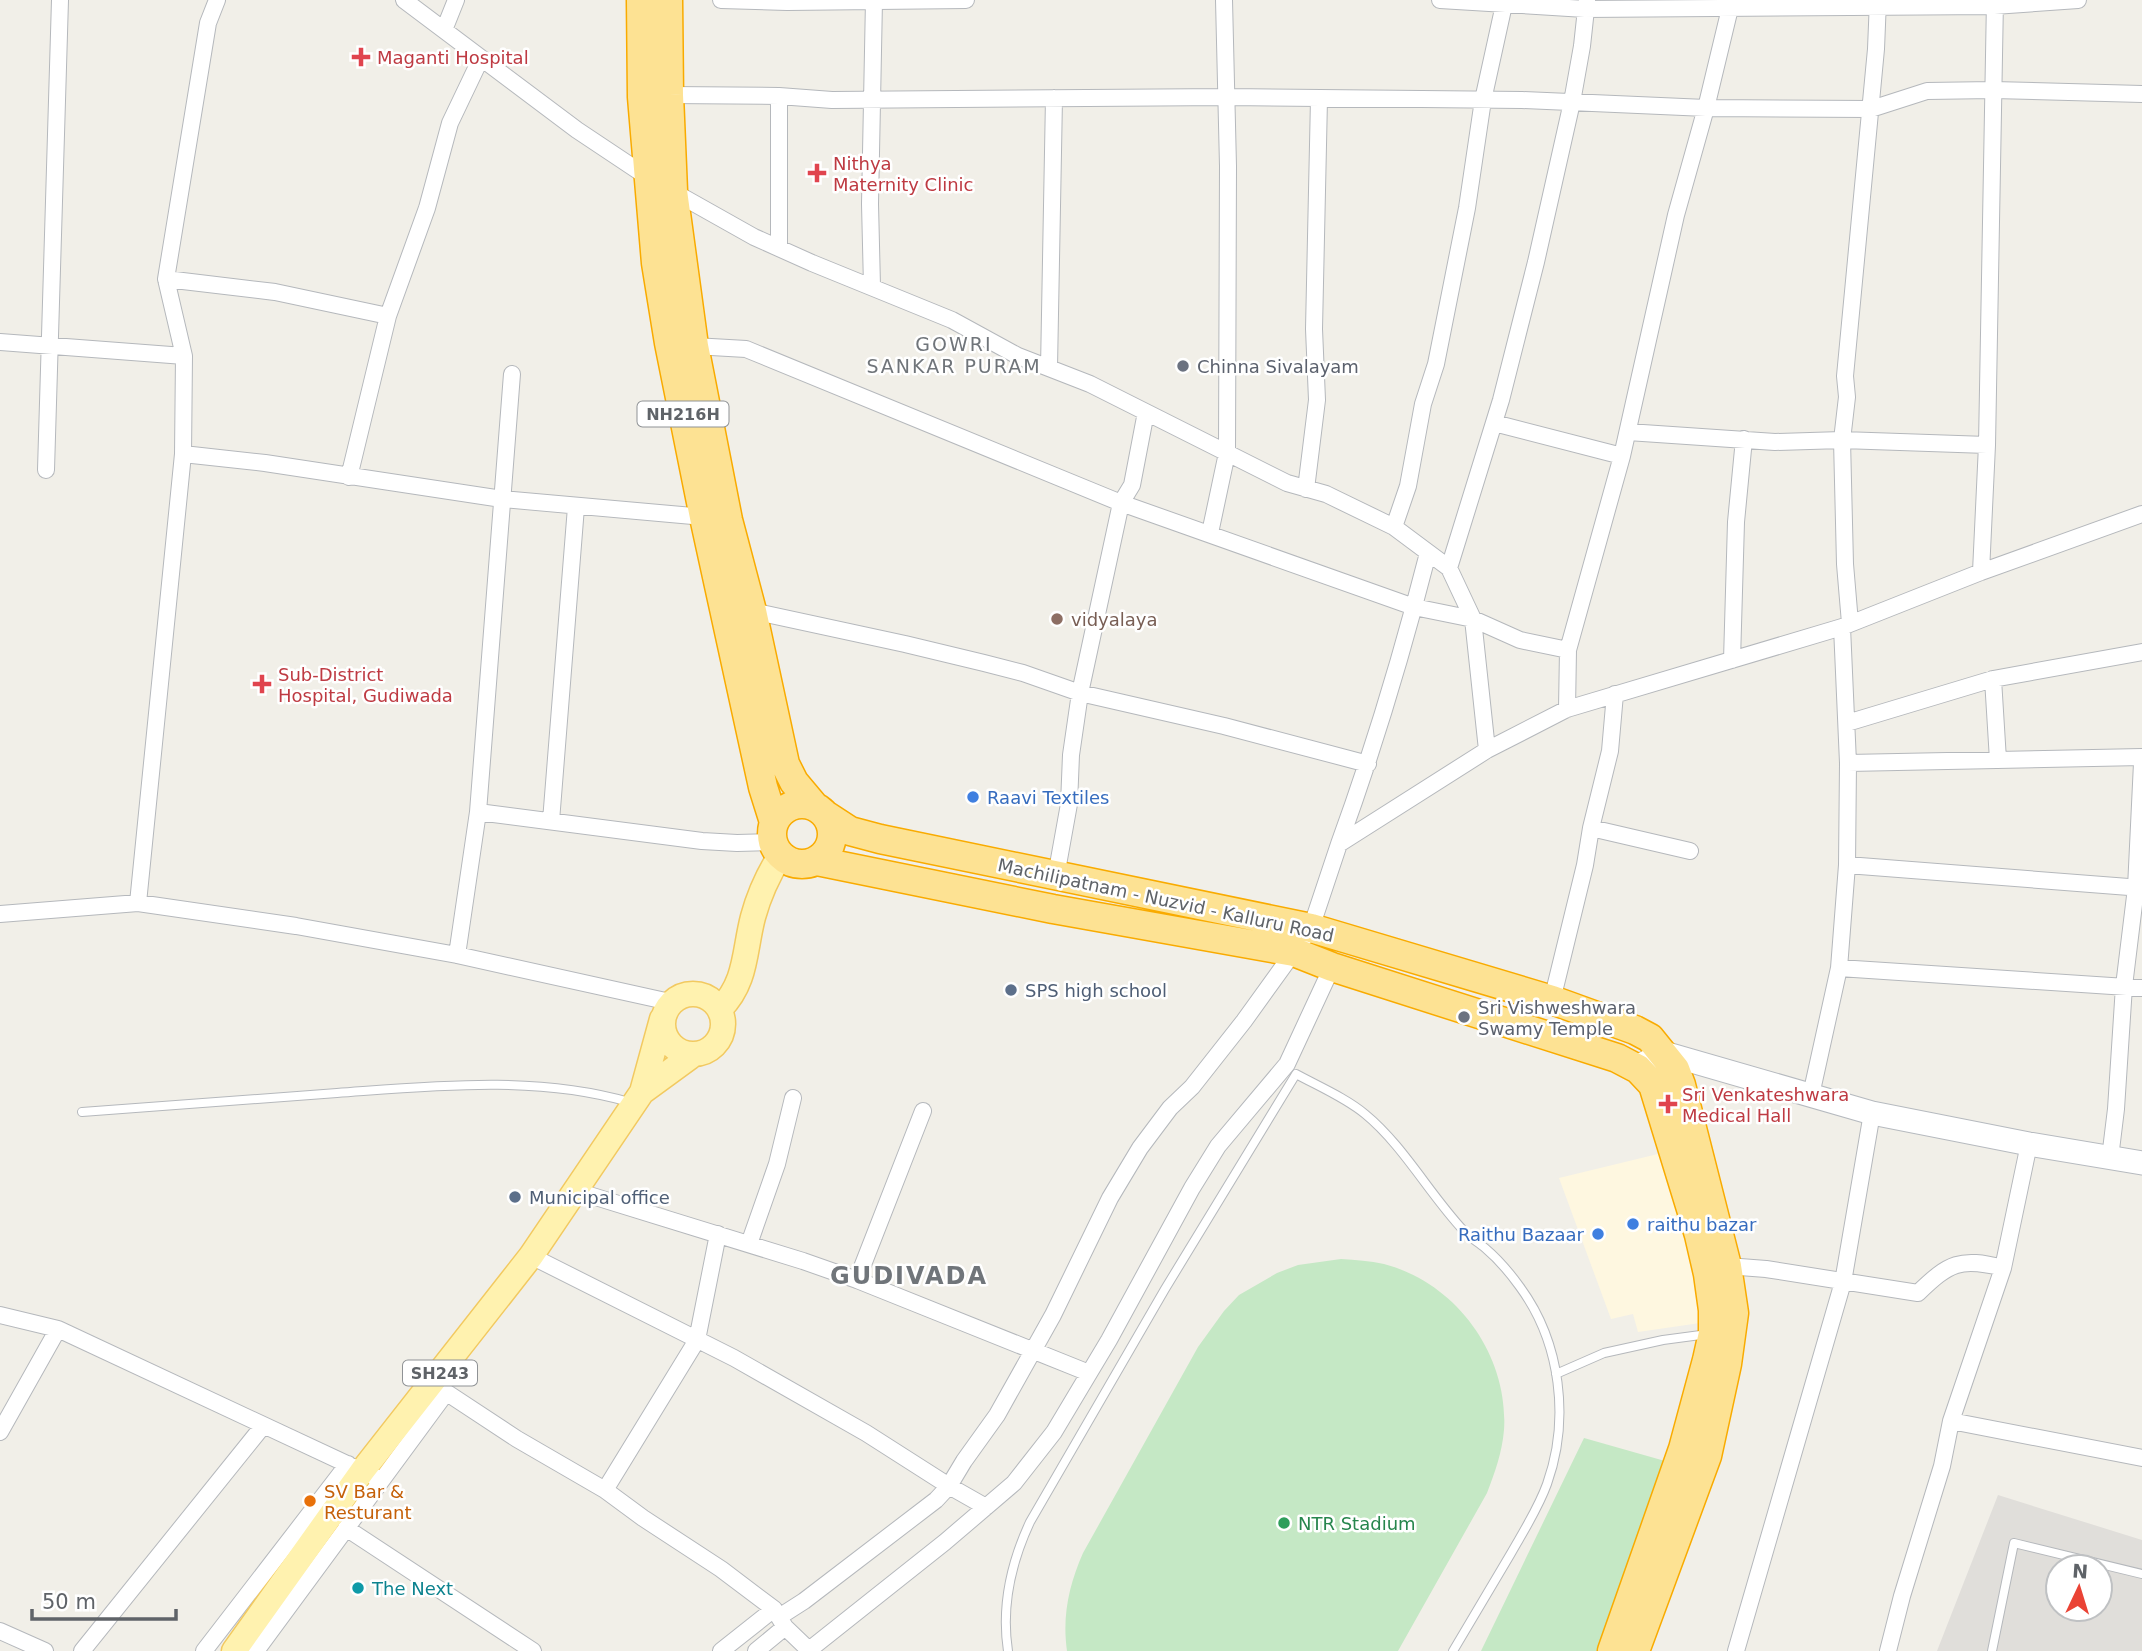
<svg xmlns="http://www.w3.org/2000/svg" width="2142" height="1651" viewBox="0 0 2142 1651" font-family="'DejaVu Sans',sans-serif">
	<rect width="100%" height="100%" fill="#f1efe8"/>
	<path fill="#fef7e0" d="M 1662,1153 L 1680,1185 L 1707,1322 L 1638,1332 L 1633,1314 L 1611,1319 L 1559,1178 Z"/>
	<path fill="#e0deda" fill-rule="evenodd" d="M 1998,1495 L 2142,1540 L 2142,1651 L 1937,1651 ZM 2058,1567 L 2100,1567 L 2100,1609 L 2058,1609 Z"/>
	<path fill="#c5e8c5" d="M 1341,1259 C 1356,1260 1370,1261 1384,1264 C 1457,1283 1509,1356 1504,1430 C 1502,1453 1495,1472 1487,1493 L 1398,1651 L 1067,1651 C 1062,1616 1069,1585 1083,1553 L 1198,1347 L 1224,1311 L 1239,1295 L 1277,1273 L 1298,1265 Z
		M 1584,1438 L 1672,1463 L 1604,1651 L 1481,1651 Z"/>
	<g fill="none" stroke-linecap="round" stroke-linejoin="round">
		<defs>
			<path id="lane" d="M 82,1112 C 167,1106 252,1100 337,1093 C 434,1086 535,1075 629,1102
				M 1556,1374 L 1604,1353 L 1663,1340 L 1708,1334
				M 1008,1651 C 1001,1606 1011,1563 1030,1522 L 1165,1289 L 1296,1074 C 1318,1086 1346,1098 1365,1114 C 1403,1145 1430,1195 1464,1231 C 1470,1238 1478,1242 1485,1248 C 1498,1259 1510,1273 1520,1287 C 1561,1343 1570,1420 1547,1484 C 1538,1509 1523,1532 1510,1555 C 1491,1587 1472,1619 1453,1651
				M 1992,1651 L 2014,1543 L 2142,1574"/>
			<path id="street" d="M 404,0 L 577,130 L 649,178 L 754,237 L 812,263 L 952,320 L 1018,356 L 1090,384 L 1287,483 L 1326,494 L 1394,527 L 1449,568 L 1473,619 L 1487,750
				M 721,0 L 787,2 L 966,0
				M 1440,0 L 1585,9 L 1994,6 L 2078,0
				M 444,30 L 456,0
				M 669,95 L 779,96 L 832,100 L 1228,97 L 1522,100 L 1706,108 L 1871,109 L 1927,91 L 1993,90 L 2142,94
				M 779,248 L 779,96
				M 166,279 L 275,292 L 388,316
				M 872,286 L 870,204 L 874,0
				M 0,342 L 184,356
				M 694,346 L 746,349 L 1121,503 L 1414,607 L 1473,619 L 1520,640 L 1568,650
				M 1049,368 L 1054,98
				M 1494,423 L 1622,456
				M 1628,432 L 1775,442 L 1842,440 L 1987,445
				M 183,454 L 265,463 L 502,499 L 704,517
				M 46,470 L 60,0
				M 349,477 L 388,316 L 427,208 L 450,123 L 481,58
				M 1306,489 L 1317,400 L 1314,329 L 1319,99
				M 1394,527 L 1408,486 L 1423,404 L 1436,364 L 1467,208 L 1483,100 L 1505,0
				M 1210,533 L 1227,453 L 1228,166 L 1224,0
				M 1449,568 L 1501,400 L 1536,262 L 1572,102 L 1582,46 L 1587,0
				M 1981,572 L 1987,445 L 1995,0
				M 752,611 L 905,644 L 984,663 L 1023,673 L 1080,693 L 1224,726 L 1368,764
				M 1850,623 L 1845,564 L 1842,440 L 1847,397 L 1845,376 L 1876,49 L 1878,0
				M 1732,660 L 1736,522 L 1744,439
				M 1993,679 L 1998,760
				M 1567,709 L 1568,650 L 1622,456 L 1676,215 L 1706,108 L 1732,0
				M 1847,723 L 1993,679 L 2142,652
				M 1848,763 L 2142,757
				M 478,812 L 702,841 L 737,843 L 772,842
				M 551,821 L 576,507
				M 1591,828 L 1690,851
				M 1339,844 C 1374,748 1403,651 1428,553
				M 1847,865 L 2142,888
				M 1056,876 L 1069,804 L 1071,755 L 1080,693 L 1121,503 L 1132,485 L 1146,412
				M 138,903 L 183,454 L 184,356 L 166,279 L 208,23 L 217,0
				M 0,914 L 138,903 L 296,926 L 457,955 L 670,1002
				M 457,955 L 478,812 L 512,374
				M 1839,968 L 2142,988
				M 1552,1000 L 1585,865 L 1591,828 L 1610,751 L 1615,694
				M 1811,1095 L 1839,968 L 1847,865 L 1848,763 L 1842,627
				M 2110,1158 L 2116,1109 L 2124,986 L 2136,888 L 2142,763
				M 573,1190 L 803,1261 L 857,1280 L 1089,1373
				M 749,1244 L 777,1164 L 793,1098
				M 531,1256 L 734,1358 L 866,1433 L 949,1486 L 986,1507
				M 1727,1266 L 1766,1269 L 1918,1293 C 1949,1263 1960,1257 2003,1268
				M 857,1280 L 923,1111
				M 0,1315 L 58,1329
				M 432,1383 L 517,1439 L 605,1490 L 643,1518 L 721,1569 L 774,1609 L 785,1627 L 810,1651
				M 1951,1421 L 2142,1458
				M 0,1432 L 58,1329 L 381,1480
				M 605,1490 L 697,1340 L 718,1234
				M 346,1528 L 533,1651
				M 779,1617 L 804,1601 L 936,1500 L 949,1486 L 964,1461 L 997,1415 L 1053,1315 L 1110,1198 L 1140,1148 L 1170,1108 L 1192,1087 L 1244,1021 L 1311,928 L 1339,844 L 1487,750 L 1567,709 L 1842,627 L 1981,572 L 2142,514
				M 0,1631 L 45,1651
				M 809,1650 L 945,1542 L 1014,1483 L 1054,1432 L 1109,1340 L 1192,1188 L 1218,1146 L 1287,1064 L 1332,967
				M 82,1651 L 263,1426
				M 204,1651 L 348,1464
				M 256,1651 L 446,1393
				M 721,1651 L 774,1609
				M 756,1651 L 785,1627
				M 1736,1651 L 1843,1282 L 1872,1113
				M 1888,1651 L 1902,1596 L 1942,1466 L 1951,1421 L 2003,1268 L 2029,1144"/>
			<path id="secondary" d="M 1635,1068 L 1664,1053 L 1872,1113 L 2029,1144 L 2142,1163"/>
			<path id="primary" d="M663 1024a30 30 0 1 1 60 0a30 30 0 1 1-60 0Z
				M 720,1009 C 747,982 744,951 753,917 C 759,895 768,875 780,856
				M 642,1092 L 662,1019
				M 234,1651 L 363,1470 L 531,1256 L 642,1092 L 694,1054"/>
			<path id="highway" d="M 641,0 L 642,97 L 656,263 L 669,343 L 704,517 L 763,787 L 774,822
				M 668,0 L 669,95 L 673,191 L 694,346 L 728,520 L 752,611 L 785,764 L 794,782 L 815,807
				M772 834a30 30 0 1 1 60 0a30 30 0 1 1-60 0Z
				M 827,816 L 850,831 L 880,839 L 1311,928 L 1552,1000 L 1635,1030 L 1650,1038 L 1675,1069 L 1681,1085 L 1727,1266 L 1734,1313 L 1727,1364 L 1707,1456 L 1635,1651
				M 817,861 L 1053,909 L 1294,952 L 1332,967 L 1617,1058 L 1638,1069 L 1653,1085 L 1699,1235 L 1708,1274 L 1713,1310 L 1713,1333 L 1707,1360 L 1683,1449 L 1612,1651"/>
		</defs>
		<use href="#lane" stroke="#b5b8bc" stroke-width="10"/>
		<use href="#street" stroke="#b5b8bc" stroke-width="18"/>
		<use href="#secondary" stroke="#b6babf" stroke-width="25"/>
		<use href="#primary" stroke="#f2c960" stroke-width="27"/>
		<use href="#highway" stroke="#f9ab00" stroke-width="31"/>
		<use href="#lane" stroke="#fff" stroke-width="8"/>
		<use href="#street" stroke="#fff" stroke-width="16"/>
		<use href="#secondary" stroke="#fff" stroke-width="23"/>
		<use href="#primary" stroke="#fff2af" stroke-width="24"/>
		<use href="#highway" stroke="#fde293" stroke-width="28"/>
	</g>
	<g fill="#e0444e" stroke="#fff" stroke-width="2.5">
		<path d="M357.5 46.5h7v7h7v7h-7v7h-7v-7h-7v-7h7z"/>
		<path d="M813.5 162.5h7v7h7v7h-7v7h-7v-7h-7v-7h7z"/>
		<path d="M258.5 673.5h7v7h7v7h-7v7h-7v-7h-7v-7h7z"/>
		<path d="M1664.5 1093.5h7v7h7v7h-7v7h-7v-7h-7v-7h7z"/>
	</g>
	<g fill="#6b7280" stroke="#fff" stroke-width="2.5">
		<circle cx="1183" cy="366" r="7"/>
		<circle cx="1464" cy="1017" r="7"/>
	</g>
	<circle fill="#8d6e63" stroke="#fff" stroke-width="2.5" cx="1057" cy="619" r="7"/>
	<g fill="#3f7fe0" stroke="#fff" stroke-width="2.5">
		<circle cx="973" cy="797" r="7"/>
		<circle cx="1633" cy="1224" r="7"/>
		<circle cx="1598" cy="1234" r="7"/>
	</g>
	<g fill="#5c6f8a" stroke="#fff" stroke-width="2.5">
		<circle cx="1011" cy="990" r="7"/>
		<circle cx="515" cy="1197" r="7"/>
	</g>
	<circle fill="#e8710a" stroke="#fff" stroke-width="2.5" cx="310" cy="1501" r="7"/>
	<circle fill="#2e9e5b" stroke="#fff" stroke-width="2.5" cx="1284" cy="1523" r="7"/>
	<circle fill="#0f9aa8" stroke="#fff" stroke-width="2.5" cx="358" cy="1588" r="7"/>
	<g text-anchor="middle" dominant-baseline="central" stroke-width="5" stroke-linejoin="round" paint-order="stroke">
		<g fill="#fff" stroke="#8f9295" stroke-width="2">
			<rect x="637.5" y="401.5" width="91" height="25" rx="5"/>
			<rect x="403" y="1360.5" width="74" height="25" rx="5"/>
		</g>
		<g font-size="16" font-weight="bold" fill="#5f6368">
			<text x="683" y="414">NH216H</text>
			<text x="440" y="1373">SH243</text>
		</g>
		<g font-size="18" fill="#be3a42" stroke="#fff" text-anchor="start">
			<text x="377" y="57">Maganti Hospital</text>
			<text x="833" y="163">Nithya<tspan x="833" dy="21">Maternity Clinic</tspan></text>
			<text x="278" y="674">Sub-District<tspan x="278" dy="21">Hospital, Gudiwada</tspan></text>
			<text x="1682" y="1094">Sri Venkateshwara<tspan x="1682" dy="21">Medical Hall</tspan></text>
		</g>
		<g font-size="18" fill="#5b616d" stroke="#fff" text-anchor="start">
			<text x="1197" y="366">Chinna Sivalayam</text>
			<text x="1478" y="1007">Sri Vishweshwara<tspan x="1478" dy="21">Swamy Temple</tspan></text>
		</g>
		<g font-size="18" fill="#785e54" stroke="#fff" text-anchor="start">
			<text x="1071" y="619">vidyalaya</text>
		</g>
		<g font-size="18" fill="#366cbe" stroke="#fff" text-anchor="start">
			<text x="987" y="797">Raavi Textiles</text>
			<text x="1647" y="1224">raithu bazar</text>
			<text x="1584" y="1234" text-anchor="end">Raithu Bazaar</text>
		</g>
		<g font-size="18" fill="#5f6368" stroke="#fff">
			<text transform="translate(1166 900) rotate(12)">Machilipatnam - Nuzvid - Kalluru Road</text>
		</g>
		<g font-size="18" fill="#4e5e75" stroke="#fff" text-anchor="start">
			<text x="1025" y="990">SPS high school</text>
			<text x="529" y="1197">Municipal office</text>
		</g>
		<g font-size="18" fill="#c56008" stroke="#fff" text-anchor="start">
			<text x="324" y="1491">SV Bar &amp;<tspan x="324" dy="21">Resturant</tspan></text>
		</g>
		<g font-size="18" fill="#27864d" stroke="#fff" text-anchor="start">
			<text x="1298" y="1523">NTR Stadium</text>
		</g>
		<g font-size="18" fill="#0d838f" stroke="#fff" text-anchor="start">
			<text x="372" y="1588">The Next</text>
		</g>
		<g font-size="19" letter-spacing="2" fill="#70757a" stroke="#fff">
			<text x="954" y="344">GOWRI<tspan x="954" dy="22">SANKAR PURAM</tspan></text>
		</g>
		<g font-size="24" font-weight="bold" letter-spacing="2" fill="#70757a" stroke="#fff">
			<text x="909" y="1276">GUDIVADA</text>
		</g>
	</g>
	<g transform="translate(2079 1588) rotate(4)"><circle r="33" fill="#ffffff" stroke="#bfc1c3" stroke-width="2"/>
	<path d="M0-5L12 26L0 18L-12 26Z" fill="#ea4335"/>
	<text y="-10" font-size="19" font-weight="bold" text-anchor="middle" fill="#5f6368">N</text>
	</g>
	<path d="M32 1609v10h144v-10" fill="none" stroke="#5f6368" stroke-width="3.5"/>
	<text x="42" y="1609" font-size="21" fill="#5f6368" stroke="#ffffff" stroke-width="5" paint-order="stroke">50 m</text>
</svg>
